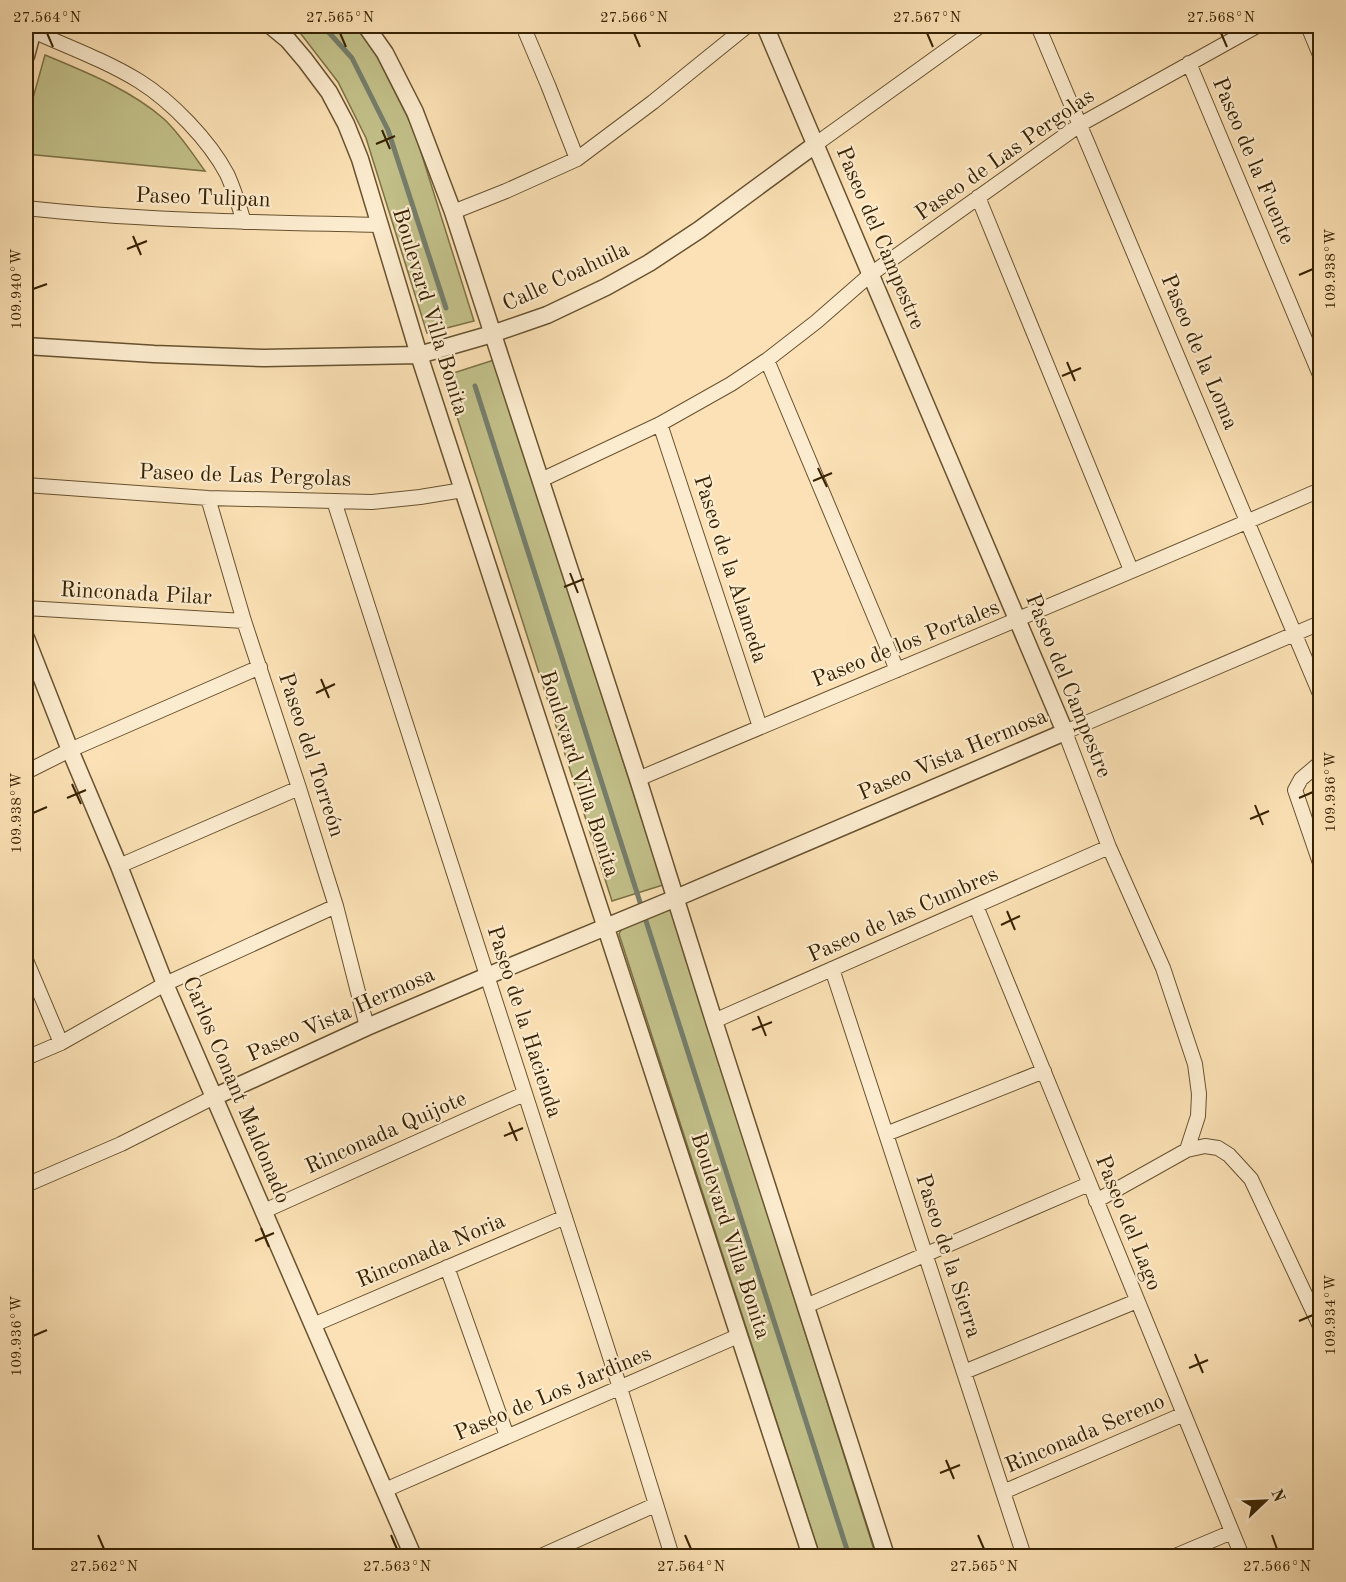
<svg xmlns="http://www.w3.org/2000/svg" width="1346" height="1582" viewBox="0 0 1346 1582" font-family="'Old Standard TT',serif">
	<rect width="100%" height="100%" fill="#fbe1b5"/>
	<filter id="stains"><feTurbulence type="fractalNoise" baseFrequency=".00333" numOctaves="4"/><feColorMatrix values="0 0 0 0 .2 0 0 0 0 .09 0 0 0 0 .02 0 0 0 .5 -.17"/></filter>
	<radialGradient id="worn" r=".72"><stop offset=".6" stop-color="#630" stop-opacity="0"/><stop offset="1" stop-color="#630" stop-opacity=".3"/></radialGradient>
	<path fill="#c3c18a" stroke="#7d7246" stroke-width="1.5" d="M 293,26 L 355,26 L 372,47 L 414,130 L 474,321 L 427,333 L 366,138 L 338,82 L 301,34 Z
		M 45,55 C 86,72 131,90 164,119 C 180,134 192,153 205,171 L 26,154 L 26,123 Z
		M 494,360 L 663,885 L 612,901 L 444,376 Z
		M 671,909 L 876,1556 L 820,1556 L 619,934 L 623,926 Z"/>
	<g fill="none" stroke-linecap="round" stroke-linejoin="round">
		<path stroke="#757e6c" stroke-width="5" d="M 323,26 L 352,58 L 388,130 L 446,308
			M 475,386 L 849,1556"/>
		<defs>
			<path id="minor" d="M 523,26 L 548,85 L 577,159
				M 1038,26 L 1320,694
				M 1308,26 L 1320,55
				M 26,28 C 63,45 103,59 139,81 C 171,101 209,140 227,174 C 234,189 239,206 244,222
				M 1189,63 L 1320,375
				M 816,144 L 980,26
				M 978,197 L 1131,570
				M 26,208 C 143,221 261,222 379,225
				M 453,212 L 506,191 L 577,159 L 653,102 L 747,26
				M 767,360 L 897,670
				M 660,424 L 760,727
				M 541,480 L 660,424 L 731,384 L 767,360 L 816,322 L 871,274 L 1081,124 L 1257,26
				M 26,485 L 208,498 L 334,501 L 372,502 L 420,497 L 463,490
				M 208,498 L 244,621 L 299,788 L 336,906 L 367,1027
				M 334,501 L 620,1388 L 672,1556
				M 26,608 L 244,621
				M 1320,763 L 1301,779 L 1295,790 L 1320,863
				M 26,772 L 70,750 L 260,667
				M 638,779 C 866,682 1094,589 1320,490
				M 119,866 L 299,788
				M 976,906 L 1242,1556
				M 26,960 L 61,1043
				M 832,969 L 1024,1556
				M 714,1021 L 1109,847
				M 26,1058 L 61,1043 L 165,984 L 336,906
				M 886,1134 L 1044,1071
				M 1187,1150 L 1198,1116 L 1199,1094 L 1195,1064 L 1163,968 L 1109,847 L 1065,732 L 1320,623
				M 26,1185 L 121,1144 L 214,1097
				M 1096,1201 L 1187,1150 L 1205,1146 L 1218,1148 L 1229,1155 L 1251,1179 L 1320,1326
				M 264,1211 L 524,1094
				M 447,1267 L 507,1436
				M 806,1306 L 1089,1184
				M 313,1325 L 565,1217
				M 964,1372 L 1137,1301
				M 385,1490 L 738,1336
				M 1003,1492 L 1184,1414
				M 541,1556 L 655,1505
				M 1175,1556 L 1232,1532"/>
			<path id="tertiary" d="M 271,26 L 288,40 L 305,60 L 329,92 L 346,124 L 360,159 L 419,355 L 463,490 L 811,1556
				M 366,26 L 385,53 L 415,112 L 453,212 L 638,779 L 714,1021 L 886,1556
				M 26,56 L 34,26
				M 26,346 L 154,354 L 264,358 L 419,355 L 492,334 L 547,315 L 606,287 L 649,263 L 699,230 L 816,144
				M 26,638 L 70,750 L 119,866 L 165,984 L 413,1556
				M 214,1097 L 367,1027 L 487,976 L 676,898 L 1065,732 L 765,26"/>
		</defs>
		<use href="#minor" stroke="#68522f" stroke-width="16"/>
		<use href="#tertiary" stroke="#68522f" stroke-width="19"/>
		<use href="#minor" stroke="#fceccf" stroke-width="14"/>
		<use href="#tertiary" stroke="#fceccf" stroke-width="16"/>
	</g>
	<path fill="none" stroke="#372202" stroke-width="2" d="M 47,33 L 53,47M 340,33 L 346,47M 634,33 L 640,47M 927,33 L 933,47M 1221,33 L 1227,47M 382,130 L 390,149M 376,144 L 395,136M 133,236 L 141,255M 127,249 L 147,241M 1299,275 L 1313,269M 33,289 L 47,284M 1067,362 L 1075,381M 1062,376 L 1081,368M 818,468 L 827,487M 813,481 L 832,473M 570,573 L 578,593M 564,587 L 584,579M 321,679 L 329,698M 316,693 L 335,684M 72,784 L 81,804M 67,798 L 86,790M 1299,798 L 1313,792M 1255,805 L 1263,825M 33,813 L 47,807M 1250,819 L 1269,811M 1007,911 L 1015,930M 1001,925 L 1020,916M 758,1016 L 766,1036M 752,1030 L 772,1022M 509,1122 L 517,1141M 504,1136 L 523,1128M 261,1228 L 269,1247M 255,1241 L 274,1233M 1299,1321 L 1313,1315M 33,1336 L 47,1330M 1195,1354 L 1203,1373M 1189,1368 L 1208,1360M 946,1460 L 954,1479M 940,1473 L 960,1465M 98,1535 L 104,1549M 391,1535 L 397,1549M 685,1535 L 691,1549M 978,1535 L 984,1549M 1272,1535 L 1277,1549"/>
	<g text-anchor="middle" dominant-baseline="central" stroke-width="4.5" stroke-linejoin="round" paint-order="stroke">
		<g font-size="22" fill="#372202" stroke="#fceccf">
			<text transform="translate(1005 155) rotate(-35)">Paseo de Las Pergolas</text>
			<text transform="translate(1253 161) rotate(67)">Paseo de la Fuente</text>
			<text transform="translate(203 198) rotate(2)">Paseo Tulipan</text>
			<text transform="translate(880 238) rotate(67)">Paseo del Campestre</text>
			<text transform="translate(566 277) rotate(-25)">Calle Coahuila</text>
			<text transform="translate(430 312) rotate(73)">Boulevard Villa Bonita</text>
			<text transform="translate(1199 352) rotate(67)">Paseo de la Loma</text>
			<text transform="translate(245 476) rotate(2)">Paseo de Las Pergolas</text>
			<text transform="translate(730 569) rotate(72)">Paseo de la Alameda</text>
			<text transform="translate(136 594) rotate(3)">Rinconada Pilar</text>
			<text transform="translate(906 644) rotate(-22)">Paseo de los Portales</text>
			<text transform="translate(1068 686) rotate(68)">Paseo del Campestre</text>
			<text transform="translate(311 755) rotate(72)">Paseo del Torreón</text>
			<text transform="translate(953 755) rotate(-23)">Paseo Vista Hermosa</text>
			<text transform="translate(579 774) rotate(72)">Boulevard Villa Bonita</text>
			<text transform="translate(903 915) rotate(-24)">Paseo de las Cumbres</text>
			<text transform="translate(341 1015) rotate(-24)">Paseo Vista Hermosa</text>
			<text transform="translate(524 1022) rotate(72)">Paseo de la Hacienda</text>
			<text transform="translate(236 1090) rotate(67)">Carlos Conant Maldonado</text>
			<text transform="translate(386 1133) rotate(-24)">Rinconada Quijote</text>
			<text transform="translate(1128 1223) rotate(68)">Paseo del Lago</text>
			<text transform="translate(730 1236) rotate(72)">Boulevard Villa Bonita</text>
			<text transform="translate(431 1251) rotate(-23)">Rinconada Noria</text>
			<text transform="translate(948 1256) rotate(72)">Paseo de la Sierra</text>
			<text transform="translate(553 1394) rotate(-23)">Paseo de Los Jardines</text>
			<text transform="translate(1085 1434) rotate(-23)">Rinconada Sereno</text>
		</g>
	</g>
	<rect width="1346" height="1582" fill="none" stroke="#fbe1b5" stroke-width="66"/>
	<g transform="translate(1265 1501) rotate(67)" stroke="#fceccf" stroke-width="4.5" paint-order="stroke">
	<path d="M0-4.5L10 22L0 15L-10 22Z" fill="#372202"/>
	<text y="-9" font-size="16" font-weight="bold" text-anchor="middle" fill="#372202">N</text>
	</g>
	<rect x="33" y="33" width="1280" height="1516" fill="none" stroke="#372202" stroke-width="2"/>
	<g font-size="15" text-anchor="middle" fill="#372202">
		<text x="47" y="22">27.564°N</text>
		<text x="340" y="22">27.565°N</text>
		<text x="634" y="22">27.566°N</text>
		<text x="927" y="22">27.567°N</text>
		<text x="1221" y="22">27.568°N</text>
		<text transform="translate(1330 269) rotate(-90)" y="5">109.938°W</text>
		<text transform="translate(16 289) rotate(-90)" y="5">109.940°W</text>
		<text transform="translate(1330 792) rotate(-90)" y="5">109.936°W</text>
		<text transform="translate(16 813) rotate(-90)" y="5">109.938°W</text>
		<text transform="translate(1330 1315) rotate(-90)" y="5">109.934°W</text>
		<text transform="translate(16 1336) rotate(-90)" y="5">109.936°W</text>
		<text x="104" y="1571">27.562°N</text>
		<text x="397" y="1571">27.563°N</text>
		<text x="691" y="1571">27.564°N</text>
		<text x="984" y="1571">27.565°N</text>
		<text x="1277" y="1571">27.566°N</text>
	</g>
	<rect width="100%" height="100%" filter="url(#stains)"/>
	<rect width="100%" height="100%" fill="url(#worn)"/>
</svg>
